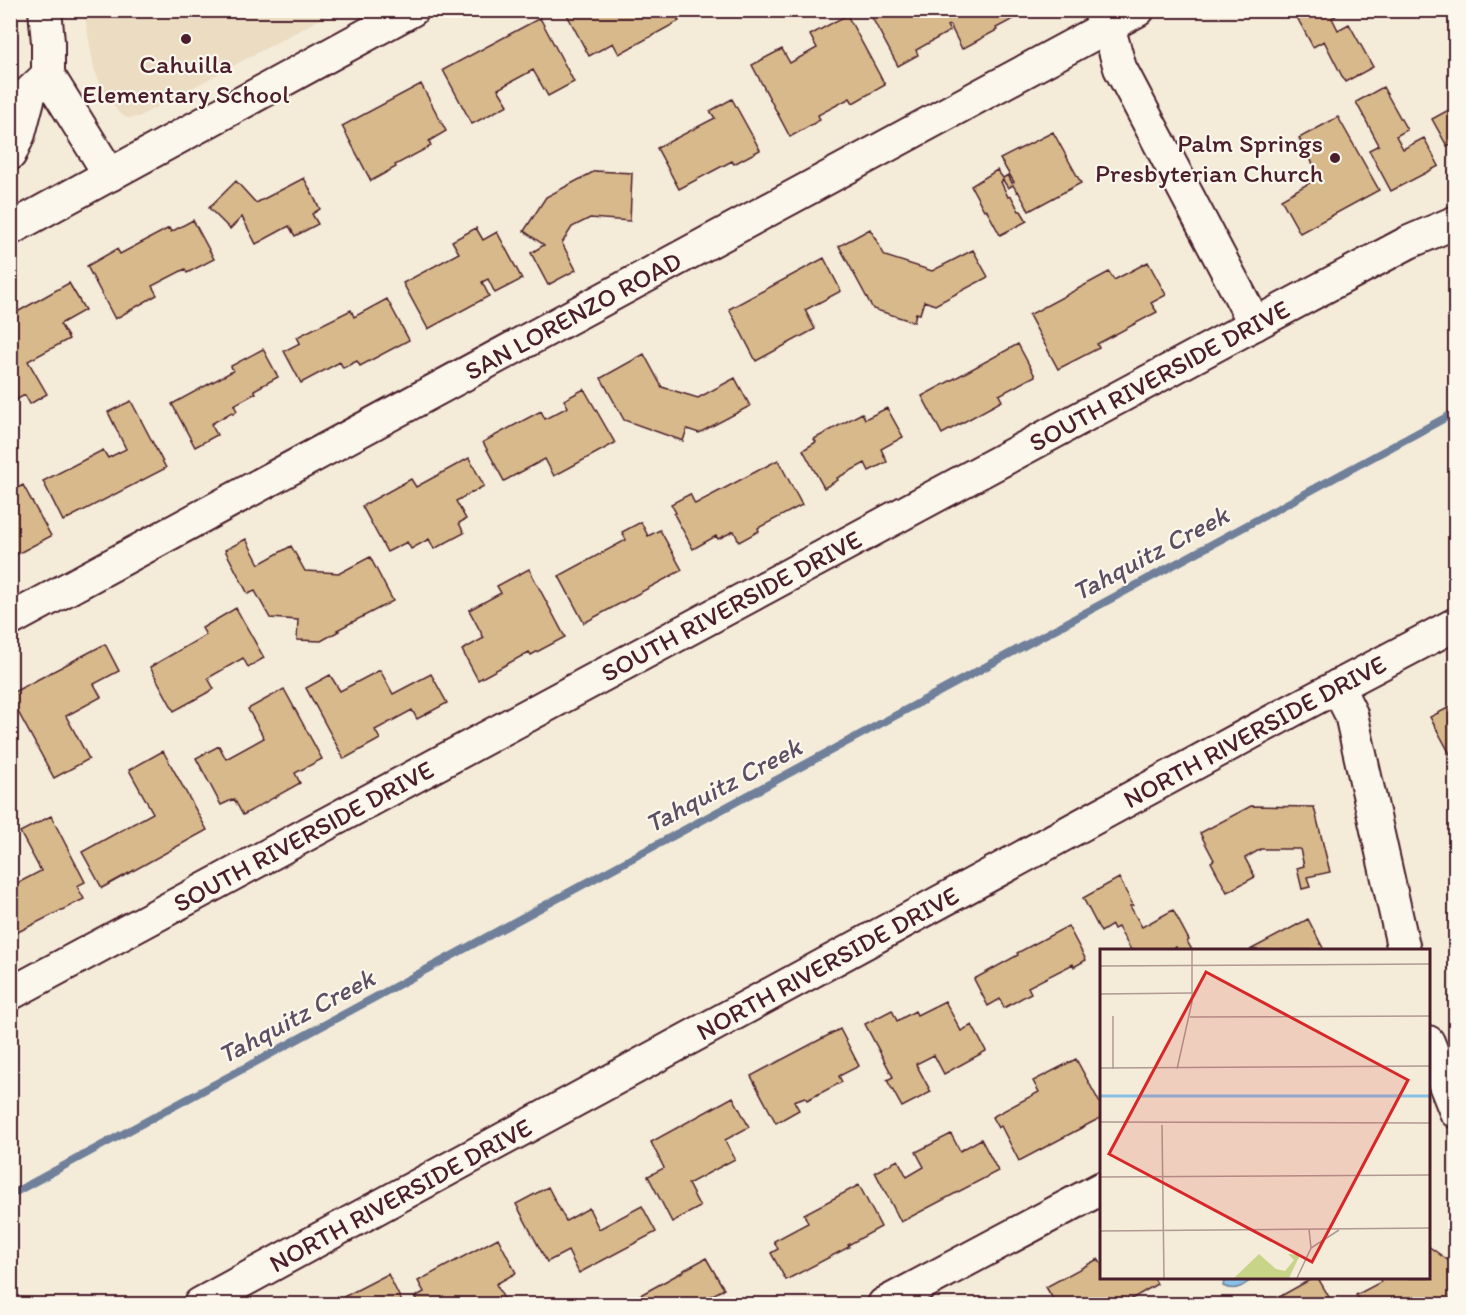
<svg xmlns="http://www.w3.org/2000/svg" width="1466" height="1315" viewBox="0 0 1466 1315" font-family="Itim,sans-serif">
	<rect width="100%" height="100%" fill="#f4ebd9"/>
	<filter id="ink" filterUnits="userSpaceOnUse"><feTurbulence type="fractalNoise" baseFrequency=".0167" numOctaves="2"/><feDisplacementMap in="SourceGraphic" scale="12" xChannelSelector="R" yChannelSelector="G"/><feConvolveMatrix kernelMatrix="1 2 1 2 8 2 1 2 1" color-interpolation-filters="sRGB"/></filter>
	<g filter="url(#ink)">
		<path fill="#ebdcc2" d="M 84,11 L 84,10 L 335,11 L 138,117 L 127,118 L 119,113 L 102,89 L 94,68 Z"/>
		<path fill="#88c0e6" stroke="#6f809b" stroke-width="1.5" d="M 1222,1278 L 1253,1278 C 1244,1286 1235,1292 1223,1286 L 1224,1281 Z"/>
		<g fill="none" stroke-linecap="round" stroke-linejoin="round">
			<path stroke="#6f809b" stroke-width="8" d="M 10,1195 L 1456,412"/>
		</g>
		<path fill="#d7b98b" stroke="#4a1f2b" stroke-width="1.5" d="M 673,10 L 679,21 L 619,54 L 613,43 L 589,56 L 565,11 Z
			M 868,10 L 1025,10 L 1026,12 L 996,28 L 997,30 L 962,49 L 950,25 L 947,26 L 950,31 L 916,50 L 918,55 L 898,66 Z
			M 1293,10 L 1345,10 L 1332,18 L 1338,30 L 1349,24 L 1373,67 L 1345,82 L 1324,41 L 1313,47 Z
			M 847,15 L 885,85 L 853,103 L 850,98 L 818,115 L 820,120 L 790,137 L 752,65 L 782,49 L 790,63 L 817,48 L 810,35 Z
			M 540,18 L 574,82 L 548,96 L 533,70 L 498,89 L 508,105 L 472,124 L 443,70 Z
			M 421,84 L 446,131 L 429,141 L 431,146 L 395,165 L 396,167 L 371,181 L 342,126 Z
			M 1383,87 L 1407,130 L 1396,136 L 1403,149 L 1424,138 L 1439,166 L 1391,191 L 1369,150 L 1379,145 L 1356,102 Z
			M 732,99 L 760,150 L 734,164 L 732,161 L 679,189 L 657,148 L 715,118 L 710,111 Z
			M 1456,106 L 1456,141 L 1447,146 L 1432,119 Z
			M 1338,117 L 1379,190 L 1300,233 L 1281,199 L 1320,177 L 1299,138 Z
			M 1053,132 L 1081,183 L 1029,211 L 1018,191 L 1017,192 L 1013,185 L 1008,188 L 1003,180 L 1001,182 L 1008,197 L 1011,196 L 1019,211 L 1021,211 L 1027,221 L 1000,235 L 986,209 L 984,210 L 971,186 L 997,170 L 1003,178 L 1008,175 L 1012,183 L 1014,182 L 1000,159 Z
			M 595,171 L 632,173 L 630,221 L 590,218 L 572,227 L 562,243 L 576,270 L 548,285 L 531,253 L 544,245 L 524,231 L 546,197 Z
			M 304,178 L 320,209 L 312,214 L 318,224 L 295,236 L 289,226 L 256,244 L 242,217 L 230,229 L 209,208 L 236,181 L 256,203 Z
			M 193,220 L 214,259 L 187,273 L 185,269 L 152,286 L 157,295 L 115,319 L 87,266 L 117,249 L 120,254 L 169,228 L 171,232 Z
			M 476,228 L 483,240 L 497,232 L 522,279 L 495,293 L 488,279 L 482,282 L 489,296 L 428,329 L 403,283 L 459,253 L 452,241 Z
			M 870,229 L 885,256 L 932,271 L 973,250 L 988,277 L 935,305 L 924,301 L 920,314 L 916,313 L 914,322 L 873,309 L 839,246 Z
			M 824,258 L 841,291 L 805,310 L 815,329 L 756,361 L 729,309 Z
			M 1148,262 L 1166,295 L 1151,303 L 1157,312 L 1097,344 L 1099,348 L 1058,369 L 1029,315 L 1109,272 L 1114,280 Z
			M 69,283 L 85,310 L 60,324 L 69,339 L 28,361 L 47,394 L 30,404 L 25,395 L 10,403 L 10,316 Z
			M 387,299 L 409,340 L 360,366 L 357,361 L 343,368 L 340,362 L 301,383 L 284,351 L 300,343 L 297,337 L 351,310 L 354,317 Z
			M 1018,344 L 1035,376 L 999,395 L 1002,401 L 942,434 L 922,396 Z
			M 263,349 L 278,377 L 254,390 L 256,393 L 234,405 L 237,411 L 233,414 L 232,412 L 211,424 L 217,435 L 195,447 L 172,404 L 233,371 L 231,366 Z
			M 644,354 L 662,387 L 698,398 L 735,378 L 750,406 L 699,433 L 687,429 L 683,441 L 624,420 L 601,378 Z
			M 584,389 L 615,443 L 554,476 L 545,459 L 504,481 L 483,442 L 541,411 L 545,419 L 568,407 L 564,400 Z
			M 131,401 L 166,468 L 63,521 L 43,481 L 103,450 L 108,458 L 126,449 L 108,412 Z
			M 887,408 L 903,437 L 881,449 L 887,462 L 869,471 L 865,463 L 837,478 L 838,480 L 824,488 L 803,450 L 816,442 L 814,439 L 862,413 L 865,419 Z
			M 469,458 L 484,486 L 456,501 L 466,519 L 459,523 L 464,533 L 434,549 L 429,539 L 411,549 L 407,542 L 387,552 L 362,506 L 411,479 L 416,487 Z
			M 778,460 L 802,505 L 758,528 L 759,531 L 739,542 L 734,531 L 718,539 L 716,536 L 693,549 L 674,514 L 676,513 L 671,504 L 690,494 L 695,504 Z
			M 23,485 L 51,536 L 10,558 L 10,492 Z
			M 641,522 L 648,536 L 660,530 L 682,570 L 584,623 L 559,576 L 626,540 L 622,532 Z
			M 246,539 L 259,564 L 291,546 L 305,571 L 340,573 L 370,557 L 393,601 L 337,630 L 339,631 L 321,641 L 297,640 L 298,620 L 270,618 L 255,591 L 248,594 L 225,550 Z
			M 529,569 L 565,637 L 531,655 L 529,652 L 478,680 L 462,650 L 484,638 L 469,610 L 501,593 L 497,586 Z
			M 236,608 L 264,658 L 248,667 L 243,658 L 208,678 L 214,689 L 174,711 L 150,667 L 206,635 L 202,628 Z
			M 105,644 L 119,671 L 94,684 L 101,697 L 66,716 L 89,759 L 54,778 L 10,697 L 10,694 Z
			M 380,670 L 393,694 L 431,674 L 447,703 L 417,719 L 412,710 L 375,730 L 380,739 L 344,759 L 306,688 L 330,675 L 340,691 Z
			M 284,689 L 322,759 L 295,773 L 300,783 L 243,815 L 234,799 L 221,805 L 196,758 L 219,746 L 226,759 L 264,738 L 248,709 Z
			M 1456,704 L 1456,765 L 1430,717 Z
			M 163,751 L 207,830 L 102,888 L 82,852 L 153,813 L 129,770 Z
			M 1251,806 L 1314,807 L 1330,872 L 1307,877 L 1310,887 L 1302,889 L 1297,868 L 1304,866 L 1300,849 L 1261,849 L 1245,858 L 1255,877 L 1227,892 L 1211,862 L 1214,860 L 1200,833 Z
			M 51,816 L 85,882 L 77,886 L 84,899 L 10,936 L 10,887 L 41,871 L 20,832 Z
			M 1119,878 L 1133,905 L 1130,906 L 1142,927 L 1173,910 L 1189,940 L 1187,941 L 1192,950 L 1177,950 L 1176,947 L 1172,950 L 1131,950 L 1118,927 L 1114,929 L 1112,925 L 1101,932 L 1083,898 Z
			M 1308,919 L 1324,950 L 1250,950 Z
			M 1068,926 L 1086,960 L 1074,967 L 1073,964 L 1028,987 L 1031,993 L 1004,1008 L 1000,999 L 988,1006 L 974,979 L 1018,955 L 1017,953 Z
			M 945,1001 L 961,1031 L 972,1025 L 986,1051 L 944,1074 L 934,1055 L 916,1064 L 931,1092 L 902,1107 L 887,1080 L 893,1077 L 865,1024 L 892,1010 L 897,1021 L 915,1011 L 917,1015 Z
			M 840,1029 L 859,1066 L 839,1076 L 842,1082 L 807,1100 L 805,1097 L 794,1101 L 799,1110 L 776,1123 L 751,1076 Z
			M 1076,1059 L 1102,1107 L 1102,1117 L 1019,1161 L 1001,1126 L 998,1128 L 992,1117 L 1039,1092 L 1033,1081 Z
			M 733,1097 L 749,1127 L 725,1140 L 735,1159 L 688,1184 L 700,1207 L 672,1222 L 648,1176 L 664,1168 L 651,1142 Z
			M 951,1134 L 960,1151 L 981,1139 L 998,1171 L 901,1222 L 875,1172 L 898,1160 L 907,1177 L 924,1167 L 916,1152 Z
			M 859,1185 L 881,1227 L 848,1245 L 849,1247 L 786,1280 L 771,1253 L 778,1249 L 774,1241 L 808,1223 L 804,1214 Z
			M 548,1187 L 566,1221 L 589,1208 L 599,1229 L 642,1206 L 656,1232 L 579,1273 L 568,1251 L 547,1262 L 516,1204 Z
			M 498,1238 L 516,1273 L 496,1284 L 504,1299 L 501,1301 L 502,1304 L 419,1304 L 415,1297 L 424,1292 L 418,1281 Z
			M 1428,1246 L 1456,1266 L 1456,1291 L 1448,1301 L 1445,1299 L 1441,1304 L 1362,1304 L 1356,1295 L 1381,1282 L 1379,1278 L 1428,1278 Z
			M 706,1258 L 724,1289 L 703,1300 L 706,1304 L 624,1304 L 684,1271 L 684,1270 Z
			M 1098,1259 L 1102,1265 L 1102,1278 L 1154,1278 L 1157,1284 L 1128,1301 L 1130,1304 L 1056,1304 L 1046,1287 Z
			M 388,1274 L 403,1304 L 330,1304 Z
			M 1313,1278 L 1318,1278 L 1333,1304 L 1271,1304 L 1270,1302 Z"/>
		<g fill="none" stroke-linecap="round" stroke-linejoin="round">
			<defs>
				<g id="minor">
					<path d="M 45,10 L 48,42 L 48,75 L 110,175"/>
					<path d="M 1099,10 L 1108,26 L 1120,68 L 1255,324"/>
					<path d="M 10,154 L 19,134 L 30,92 L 48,75"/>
					<path d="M 10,229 L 412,10"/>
					<path id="s1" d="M 10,620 L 1138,10"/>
					<path d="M 1337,686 L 1351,714 L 1404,950"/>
					<path id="s2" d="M 10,994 L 1255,324 L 1409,242 L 1456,222"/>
					<path d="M 1428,1042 L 1456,1112"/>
					<path id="s3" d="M 200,1304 L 1293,710 L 1456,624"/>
					<path d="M 884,1304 L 1102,1188"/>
				</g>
			</defs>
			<use href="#minor" stroke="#4a1f2b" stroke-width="36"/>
			<use href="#minor" stroke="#fbf7ec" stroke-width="32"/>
		</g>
	</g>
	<g fill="#4a1f2b" stroke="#fbf7ec" stroke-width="2">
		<circle cx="186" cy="39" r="6"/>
		<circle cx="1335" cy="158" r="6"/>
	</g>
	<g text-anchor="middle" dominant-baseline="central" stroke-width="4.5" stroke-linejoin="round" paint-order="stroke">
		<g font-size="26" fill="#4a1f2b" stroke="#fbf7ec">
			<text x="186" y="64">Cahuilla<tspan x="186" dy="30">Elementary School</tspan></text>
			<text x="1323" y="143" text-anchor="end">Palm Springs<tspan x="1323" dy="30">Presbyterian Church</tspan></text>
		</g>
		<g font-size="26" fill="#4a1f2b" stroke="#fbf7ec">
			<text stroke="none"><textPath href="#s1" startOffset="640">SAN LORENZO ROAD</textPath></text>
			<text stroke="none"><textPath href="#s2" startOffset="1305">SOUTH RIVERSIDE DRIVE</textPath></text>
			<text stroke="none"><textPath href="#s2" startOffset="819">SOUTH RIVERSIDE DRIVE</textPath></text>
			<text stroke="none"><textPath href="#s3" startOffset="1200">NORTH RIVERSIDE DRIVE</textPath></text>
			<text stroke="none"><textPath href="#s2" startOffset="333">SOUTH RIVERSIDE DRIVE</textPath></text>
			<text stroke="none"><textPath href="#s3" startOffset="714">NORTH RIVERSIDE DRIVE</textPath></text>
			<text stroke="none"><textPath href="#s3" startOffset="228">NORTH RIVERSIDE DRIVE</textPath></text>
		</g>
		<g font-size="27" font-style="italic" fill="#5d4f63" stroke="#fbf7ec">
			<text transform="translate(1150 553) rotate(-28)">Tahquitz Creek</text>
			<text transform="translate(723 785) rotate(-28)">Tahquitz Creek</text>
			<text transform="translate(296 1016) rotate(-28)">Tahquitz Creek</text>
		</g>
	</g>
	<g transform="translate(1100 949)">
		<rect width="330" height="330" fill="#f4ebd9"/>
		<path d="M 159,305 L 176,320 L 185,322 L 194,311 L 188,305 L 200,306 L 189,329 L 134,329 Z" fill="#c8d589"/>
		<path fill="none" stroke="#88c0e6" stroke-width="3" d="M 0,147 L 330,147"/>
		<path fill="none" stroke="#b09993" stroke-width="1.5" d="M 0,17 L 330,15M 0,45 L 93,44M 90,68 L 330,67M 0,119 L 330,117M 13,120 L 13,67M 77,120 L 92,53 L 92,1M 0,173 L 330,174M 62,176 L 64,329M 0,228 L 330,226M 0,282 L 330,279M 211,299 L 239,281M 197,329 L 211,299 L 209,280"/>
		<path fill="#d62828" fill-opacity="0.15" stroke="#d62828" stroke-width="3" d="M 106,23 L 308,131 L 212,313 L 9,205 Z"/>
		<rect width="330" height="330" fill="none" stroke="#4a1f2b" stroke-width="3"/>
	</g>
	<rect width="1466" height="1315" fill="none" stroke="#fbf7ec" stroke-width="36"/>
	<rect x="18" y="18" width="1430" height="1279" fill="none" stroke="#4a1f2b" stroke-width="2" filter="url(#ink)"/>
</svg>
